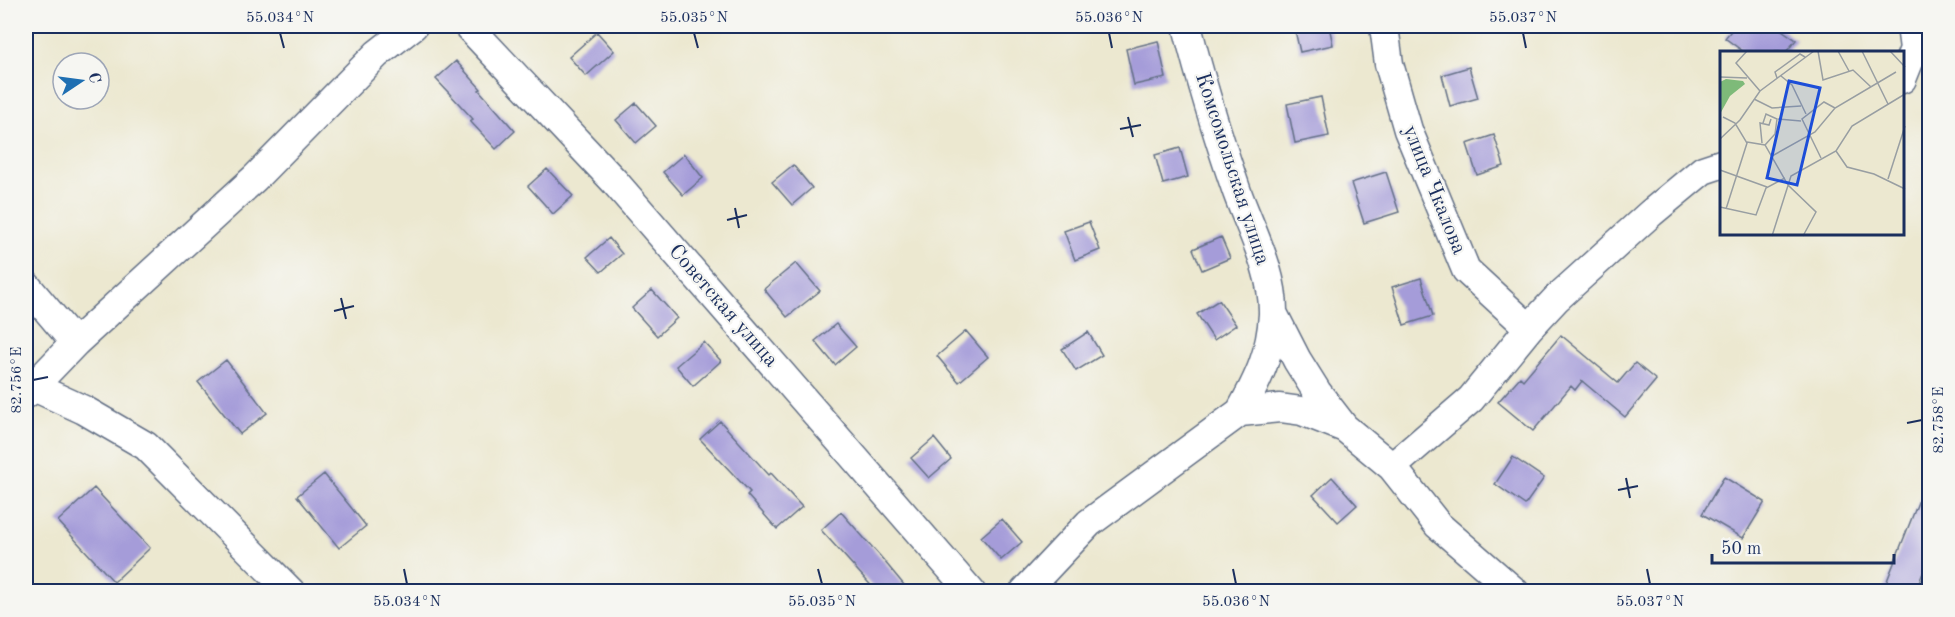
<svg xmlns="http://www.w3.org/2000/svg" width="1955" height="617" viewBox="0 0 1955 617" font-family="'Old Standard TT',serif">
	<rect width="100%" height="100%" fill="#f6f6f2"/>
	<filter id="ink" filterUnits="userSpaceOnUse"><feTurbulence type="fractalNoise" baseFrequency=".0167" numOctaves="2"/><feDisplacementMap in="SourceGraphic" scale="12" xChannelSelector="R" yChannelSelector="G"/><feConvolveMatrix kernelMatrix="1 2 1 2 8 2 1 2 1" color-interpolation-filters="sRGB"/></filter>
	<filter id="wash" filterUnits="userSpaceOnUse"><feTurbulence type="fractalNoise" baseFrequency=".008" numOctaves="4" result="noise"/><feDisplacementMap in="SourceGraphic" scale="24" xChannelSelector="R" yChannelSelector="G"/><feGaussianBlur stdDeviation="1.35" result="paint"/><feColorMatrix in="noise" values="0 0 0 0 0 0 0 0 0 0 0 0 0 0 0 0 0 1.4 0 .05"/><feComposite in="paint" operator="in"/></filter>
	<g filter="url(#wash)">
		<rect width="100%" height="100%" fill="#ece8d0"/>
		<g id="blocks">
			<path fill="#a59cd9" d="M 1294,26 L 1329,26 L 1333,45 L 1300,52 Z
				M 1735,26 L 1776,26 L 1796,40 L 1786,52 L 1744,52 L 1725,38 Z
				M 597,32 L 614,51 L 586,76 L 569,57 Z
				M 1158,41 L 1166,78 L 1134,85 L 1126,49 Z
				M 456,61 L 481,89 L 479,90 L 515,131 L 496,149 L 470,121 L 473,119 L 436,79 Z
				M 1469,67 L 1478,98 L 1450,106 L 1442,75 Z
				M 1321,97 L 1329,136 L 1295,143 L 1287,104 Z
				M 636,103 L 656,126 L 636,143 L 616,120 Z
				M 1494,135 L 1504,166 L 1477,175 L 1467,144 Z
				M 1180,148 L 1188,177 L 1163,184 L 1155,155 Z
				M 684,154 L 703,178 L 683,195 L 663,172 Z
				M 793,165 L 812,188 L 792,205 L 772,182 Z
				M 547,169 L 573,196 L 553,214 L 528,186 Z
				M 1386,172 L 1399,212 L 1364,223 L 1351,183 Z
				M 1089,222 L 1100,250 L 1075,260 L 1064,231 Z
				M 1221,237 L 1230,258 L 1202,270 L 1193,249 Z
				M 609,238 L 622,254 L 601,272 L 587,257 Z
				M 796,263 L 820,291 L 787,317 L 764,289 Z
				M 1421,278 L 1433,316 L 1404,325 L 1392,287 Z
				M 652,290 L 677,318 L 657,336 L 632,308 Z
				M 1219,300 L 1236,325 L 1214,340 L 1197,314 Z
				M 836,324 L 856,347 L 835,365 L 815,341 Z
				M 966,331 L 988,357 L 959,382 L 937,356 Z
				M 1088,332 L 1102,355 L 1076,371 L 1062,349 Z
				M 1561,335 L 1618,383 L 1635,363 L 1656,380 L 1625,417 L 1582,381 L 1575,390 L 1571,386 L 1533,431 L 1498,402 L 1520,377 L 1523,380 Z
				M 704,342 L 721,361 L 693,386 L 676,366 Z
				M 226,360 L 267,413 L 240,434 L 198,382 Z
				M 720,421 L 769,475 L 771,473 L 802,507 L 777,529 L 747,495 L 750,492 L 700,439 Z
				M 934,438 L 951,459 L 929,478 L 911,458 Z
				M 1513,457 L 1544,478 L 1525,505 L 1495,484 Z
				M 324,474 L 366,526 L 339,548 L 297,496 Z
				M 1332,477 L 1357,505 L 1338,522 L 1313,495 Z
				M 1724,477 L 1765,502 L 1743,538 L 1702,514 Z
				M 1928,477 L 1929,557 L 1916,591 L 1883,591 Z
				M 94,488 L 150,548 L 114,582 L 58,521 Z
				M 841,512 L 880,556 L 909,591 L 876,591 L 821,530 Z
				M 1002,519 L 1022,542 L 1001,560 L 981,537 Z"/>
		</g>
	</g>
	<g filter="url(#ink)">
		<use href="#blocks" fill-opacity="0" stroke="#647086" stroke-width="1.5"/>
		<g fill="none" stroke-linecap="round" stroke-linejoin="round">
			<defs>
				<path id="minor" d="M 468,26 L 614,181 L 971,592
					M 1187,26 C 1201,82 1218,137 1237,192 C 1251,231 1274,272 1273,314 C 1271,353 1259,378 1240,412
					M 1384,26 L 1389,64 L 1408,130 L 1466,270 L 1529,328
					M 1902,79 L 1914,49 L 1911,26
					M 26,285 L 75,343
					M 1273,313 L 1297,360 L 1317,392 L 1344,427
					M 26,386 L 34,387 L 84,410 L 146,446 L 291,592
					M 26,394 L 75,343 L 255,178 L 377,54 L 413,26
					M 1392,467 L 1471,399 L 1529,328 L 1557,298 L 1651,213 L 1703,170 L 1721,164
					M 1024,592 L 1089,523 L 1240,412 L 1280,408 L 1302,411 L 1345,428 L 1392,467 L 1438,525 L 1515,592"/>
			</defs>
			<use href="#minor" stroke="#647086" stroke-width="31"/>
			<use href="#minor" stroke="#fff" stroke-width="28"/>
		</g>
	</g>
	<path fill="none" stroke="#1b2f5e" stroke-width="2" d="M 280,33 L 284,48M 694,33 L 698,48M 1109,33 L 1112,48M 1523,33 L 1526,48M 1128,117 L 1133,137M 1120,129 L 1141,125M 735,208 L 739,228M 727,220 L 747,215M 341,298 L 346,319M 334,311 L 354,306M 33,380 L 48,377M 1907,423 L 1922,420M 1626,478 L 1630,498M 1618,490 L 1638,486M 404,569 L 407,584M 818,569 L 822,584M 1233,569 L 1236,584M 1647,569 L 1650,584"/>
	<g text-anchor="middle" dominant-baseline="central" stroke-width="4.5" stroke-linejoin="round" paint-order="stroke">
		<g font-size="21" fill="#1b2f5e" stroke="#f6f6f2">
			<text transform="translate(1232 169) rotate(72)">Комсомольская улица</text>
			<text transform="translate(1434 190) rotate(68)">улица Чкалова</text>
			<text transform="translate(723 306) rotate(49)">Советская улица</text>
		</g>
	</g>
	<g transform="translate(1720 51)">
		<rect width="184" height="184" fill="#ece8d0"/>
		<path d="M 6,28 L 23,30 L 25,33 L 10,45 L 0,63 L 0,31 Z" fill="#7eba79"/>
		<path fill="none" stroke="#989ea2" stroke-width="1.5" d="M 27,0 L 16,12 L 40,40M 98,0 L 103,29 L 133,19 L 151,36M 118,0 L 129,20M 142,0 L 168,53M 170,0 L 185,16M 61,25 L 72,34 L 86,63M 0,26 L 27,27M 57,27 L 55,21 L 80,3 L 85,6M 34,48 L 52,57 L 81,55M 3,66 L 15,72 L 27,92 L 6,158M 58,68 L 81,70M 43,72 L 46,63 L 57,68 L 55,83 L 45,94M 0,88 L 20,69 L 40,40 L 94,0M 27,91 L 45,94 L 68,134 L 96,161 L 83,185M 42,92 L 40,72 L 49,74 L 51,68M 116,100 L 127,116 L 154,123 L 185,138M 52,105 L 95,81 L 115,57 L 176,21M 101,107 L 82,68 L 104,51 L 115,57M 0,119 L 47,136M 168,128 L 185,75M 0,156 L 36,164 L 46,137 L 65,127M 52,185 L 71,125 L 116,100 L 132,75 L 185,43"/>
		<path fill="#1d4ed8" fill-opacity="0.15" stroke="#1d4ed8" stroke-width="3" d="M 69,30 L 100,37 L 77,134 L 47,127 Z"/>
		<rect width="184" height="184" fill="none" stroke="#1b2f5e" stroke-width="3"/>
	</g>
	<rect width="1955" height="617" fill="none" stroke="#f6f6f2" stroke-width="66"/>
	<g transform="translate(81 81) rotate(77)"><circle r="28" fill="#f6f6f2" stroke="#9ea6b7" stroke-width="1.5"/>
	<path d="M0-4.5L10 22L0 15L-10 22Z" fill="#1f6fb2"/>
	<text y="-9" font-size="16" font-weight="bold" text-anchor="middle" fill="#1b2f5e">С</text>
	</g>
	<path d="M1712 554v9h182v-9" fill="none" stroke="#1b2f5e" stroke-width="3"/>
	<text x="1721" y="554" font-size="18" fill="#1b2f5e" stroke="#f6f6f2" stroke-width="4.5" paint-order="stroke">50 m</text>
	<rect x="33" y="33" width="1889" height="551" fill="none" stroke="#1b2f5e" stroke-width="2"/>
	<g font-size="15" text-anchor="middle" fill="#1b2f5e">
		<text x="280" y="22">55.034°N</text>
		<text x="694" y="22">55.035°N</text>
		<text x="1109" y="22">55.036°N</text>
		<text x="1523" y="22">55.037°N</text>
		<text transform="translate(16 380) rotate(-90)" y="5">82.756°E</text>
		<text transform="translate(1938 420) rotate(-90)" y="5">82.758°E</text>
		<text x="407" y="606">55.034°N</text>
		<text x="822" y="606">55.035°N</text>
		<text x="1236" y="606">55.036°N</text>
		<text x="1650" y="606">55.037°N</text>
	</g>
</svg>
